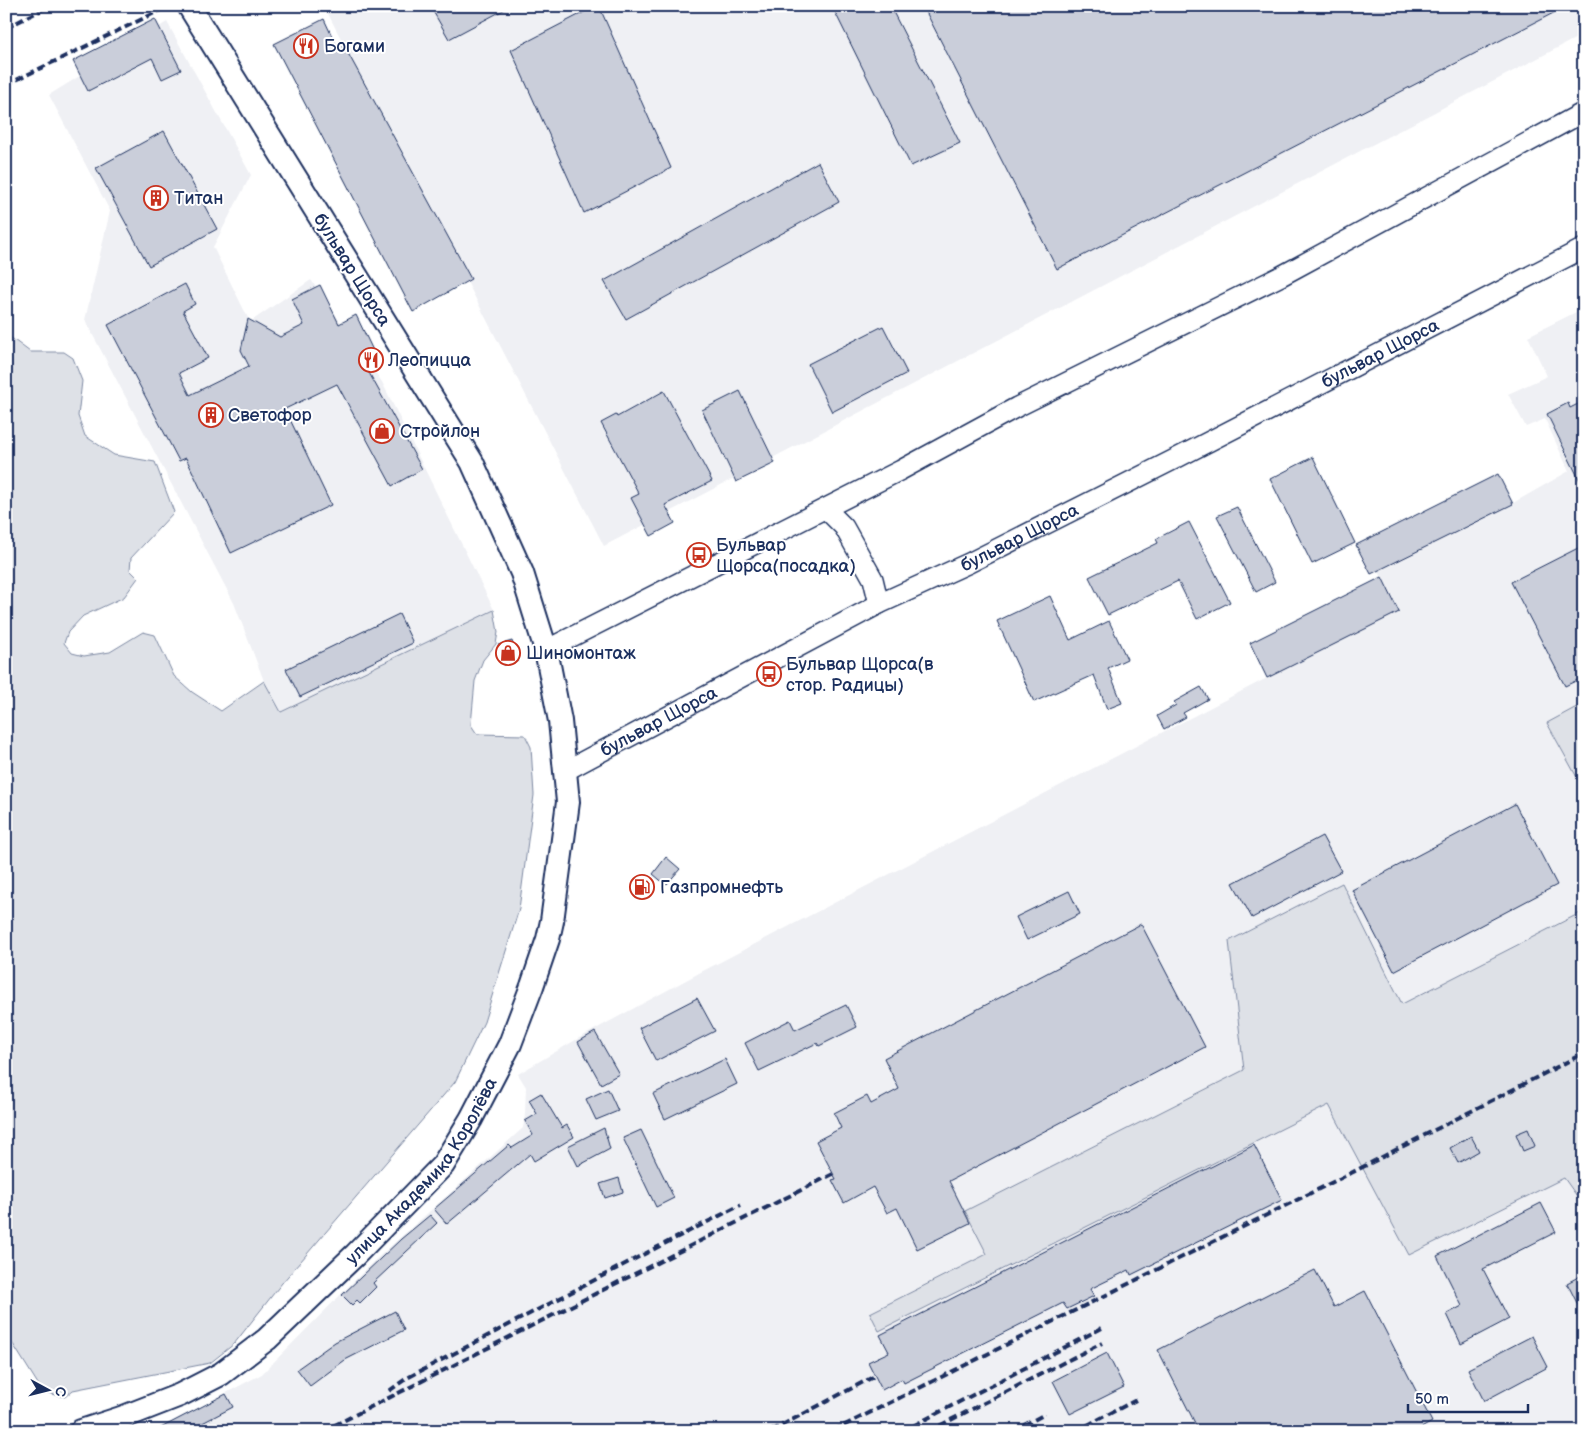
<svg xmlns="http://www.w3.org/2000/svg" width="1590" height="1437" viewBox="0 0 1590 1437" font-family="'Balsamiq Sans',sans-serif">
	<rect width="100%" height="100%" fill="#fff"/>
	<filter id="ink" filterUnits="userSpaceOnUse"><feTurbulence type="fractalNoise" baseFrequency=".02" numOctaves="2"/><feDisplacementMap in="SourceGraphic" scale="10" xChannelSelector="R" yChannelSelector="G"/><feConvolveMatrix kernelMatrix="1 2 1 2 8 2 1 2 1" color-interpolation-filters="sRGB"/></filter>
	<g filter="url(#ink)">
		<path fill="#eff0f4" d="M 324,6 L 1584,6 L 1584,34 L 604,546 Z
			M 167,22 L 251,175 L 213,247 L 250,322 L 311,280 L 382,382 L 494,610 L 281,712 L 264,681 L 234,603 L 85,320 L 110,211 L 49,95 Z
			M 1584,308 L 1584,1431 L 154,1431 L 262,1374 L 374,1261 L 523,1128 L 525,1114 L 526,1087 L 518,1074 L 579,1038 L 701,972 L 1267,678 L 1250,643 L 1382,577 L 1378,571 L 1371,574 L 1356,545 L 1498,474 L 1513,503 L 1569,471 L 1545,419 L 1526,427 L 1508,394 L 1547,376 L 1528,336 Z"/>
		<path fill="#dee1e7" stroke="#7c88a2" d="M 6,334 L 30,352 L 64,352 L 73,358 L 82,381 L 78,416 L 85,436 L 114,455 L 155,462 L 174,512 L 131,558 L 130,570 L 138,578 L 124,597 L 83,616 L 68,632 L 64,643 L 72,653 L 84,656 L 110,652 L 143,632 L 155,635 L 174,676 L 192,692 L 221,711 L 264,681 L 281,712 L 494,610 L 498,632 L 496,644 L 483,660 L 475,681 L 471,725 L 477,734 L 525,735 L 531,747 L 534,795 L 519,909 L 484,1022 L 455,1082 L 282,1283 L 234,1344 L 210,1363 L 73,1390 L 65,1397 L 43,1392 L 6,1333 Z
			M 1584,703 L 1584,790 L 1547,723 Z
			M 1342,883 L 1402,1004 L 1584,911 L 1584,1206 L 1564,1178 L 1409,1255 L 1329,1105 L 879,1331 L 870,1313 L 987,1254 L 965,1211 L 1244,1070 L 1229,941 Z"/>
		<path fill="#caceda" stroke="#1b2f5e" d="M 430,6 L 511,6 L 449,39 Z
			M 596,6 L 599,6 L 671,168 L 584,213 L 511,50 Z
			M 832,6 L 890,6 L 960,143 L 911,166 Z
			M 923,6 L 1567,6 L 1057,269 Z
			M 155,19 L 181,70 L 162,79 L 152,58 L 88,91 L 73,61 Z
			M 324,19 L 337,47 L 343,44 L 471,279 L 413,312 L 274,44 Z
			M 164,131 L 217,229 L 149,266 L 96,168 Z
			M 818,162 L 839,202 L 626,319 L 604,281 Z
			M 185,284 L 195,304 L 183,311 L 208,358 L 179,373 L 190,395 L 249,366 L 241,350 L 248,319 L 280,337 L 304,325 L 292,299 L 320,285 L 339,324 L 356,315 L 379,363 L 367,369 L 422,469 L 392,486 L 337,384 L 285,409 L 331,505 L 231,553 L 186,458 L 179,461 L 108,325 Z
			M 883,326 L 907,373 L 832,412 L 808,364 Z
			M 664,391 L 712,481 L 665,505 L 675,523 L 651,536 L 631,498 L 639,494 L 601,423 L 616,415 L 617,417 Z
			M 740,391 L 775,463 L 736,482 L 702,410 Z
			M 1584,401 L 1584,489 L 1547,414 L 1568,403 L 1570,408 Z
			M 1313,457 L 1355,543 L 1312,564 L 1270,479 Z
			M 1498,474 L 1513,504 L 1371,574 L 1356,545 Z
			M 1237,507 L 1275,582 L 1256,592 L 1217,516 Z
			M 1189,522 L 1230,602 L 1197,619 L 1178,581 L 1108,615 L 1089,577 L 1158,543 L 1156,539 Z
			M 1584,545 L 1584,677 L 1565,686 L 1511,582 Z
			M 1382,577 L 1399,612 L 1267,678 L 1250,643 Z
			M 1050,596 L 1070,640 L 1109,621 L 1127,659 L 1108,668 L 1122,703 L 1107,709 L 1094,675 L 1034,702 L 997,621 Z
			M 399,614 L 413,643 L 300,697 L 286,669 Z
			M 512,641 L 518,661 L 504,665 L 498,645 Z
			M 1201,687 L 1208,699 L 1183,713 L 1186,717 L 1164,729 L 1157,716 L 1176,705 L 1174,702 Z
			M 1515,804 L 1557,885 L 1394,971 L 1352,890 Z
			M 1322,836 L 1341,871 L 1252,918 L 1233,883 Z
			M 666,857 L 680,869 L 666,885 L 653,874 Z
			M 1069,891 L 1080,914 L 1027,940 L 1016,917 Z
			M 1141,924 L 1205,1047 L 949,1181 L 970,1223 L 917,1249 L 897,1208 L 887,1213 L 873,1187 L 844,1203 L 832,1180 L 836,1179 L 816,1141 L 841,1128 L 834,1113 L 867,1096 L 871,1104 L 899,1089 L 884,1058 Z
			M 697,998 L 715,1031 L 656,1061 L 639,1028 Z
			M 846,1005 L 857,1027 L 819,1046 L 817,1043 L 759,1071 L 745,1043 L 790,1020 L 795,1030 Z
			M 595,1032 L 619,1074 L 601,1084 L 578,1042 Z
			M 725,1059 L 737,1084 L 665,1119 L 653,1094 Z
			M 608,1089 L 618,1111 L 596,1120 L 586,1099 Z
			M 541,1093 L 562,1128 L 567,1125 L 574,1137 L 534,1161 L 530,1154 L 447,1224 L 434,1209 L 509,1145 L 512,1148 L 533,1135 L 525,1121 L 537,1114 L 529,1100 Z
			M 604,1128 L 610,1149 L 578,1166 L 568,1146 Z
			M 1528,1129 L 1535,1146 L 1523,1151 L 1516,1134 Z
			M 641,1130 L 674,1198 L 656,1207 L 623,1138 Z
			M 1471,1136 L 1479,1151 L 1458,1163 L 1450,1148 Z
			M 1254,1145 L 1282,1200 L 1131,1275 L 1129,1270 L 1090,1289 L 1094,1296 L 1067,1309 L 1063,1303 L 904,1383 L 902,1379 L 882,1390 L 868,1362 L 889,1352 L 880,1335 Z
			M 619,1178 L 623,1192 L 605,1198 L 600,1184 Z
			M 1541,1203 L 1556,1232 L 1483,1269 L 1509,1319 L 1461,1344 L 1447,1314 L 1462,1306 L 1437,1256 Z
			M 430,1215 L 437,1223 L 373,1283 L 376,1287 L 360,1303 L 357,1300 L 352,1305 L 342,1295 L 401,1239 Z
			M 1315,1270 L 1334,1307 L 1365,1291 L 1432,1422 L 1416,1431 L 1199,1431 L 1158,1350 Z
			M 1584,1274 L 1584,1317 L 1567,1283 Z
			M 395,1311 L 404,1330 L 345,1360 L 310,1386 L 297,1369 L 335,1342 Z
			M 1532,1336 L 1548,1367 L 1484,1401 L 1468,1369 Z
			M 1107,1353 L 1124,1387 L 1070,1414 L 1053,1381 Z
			M 226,1394 L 233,1407 L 187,1431 L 155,1431 Z"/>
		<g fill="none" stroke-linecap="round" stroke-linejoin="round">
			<defs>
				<g id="minor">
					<path d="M 826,509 L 844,527 L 873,579 L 879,604"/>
					<path d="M 546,650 L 901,470 L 1017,407 L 1281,276 L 1584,112"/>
					<path id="s1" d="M 565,771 L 879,604 L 969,563 L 1173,460 L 1584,248"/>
				</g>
				<g id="major">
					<path id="s2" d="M 81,1431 L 121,1418 L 180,1395 L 221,1374 L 267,1339 L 355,1255 L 443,1165 L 471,1119 L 510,1044 L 532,986 L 548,939 L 552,921 L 568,802 L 560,721 L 546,650 L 522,573 L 472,462 L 189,6"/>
				</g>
			</defs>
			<use href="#minor" stroke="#1b2f5e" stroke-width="22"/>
			<use href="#major" stroke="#1b2f5e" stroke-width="26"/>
			<use href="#minor" stroke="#fff" stroke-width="19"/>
			<use href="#major" stroke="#fff" stroke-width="22"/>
			<path stroke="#1b2f5e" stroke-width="4" stroke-dasharray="8 4" stroke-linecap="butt" d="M 6,11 L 15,6
				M 6,28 L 49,6
				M 6,85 L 169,6
				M 389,1391 L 407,1378 L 652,1250 L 741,1205
				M 323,1431 L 833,1174
				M 771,1431 L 873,1377
				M 833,1431 L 1357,1170 L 1584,1053
				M 903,1431 L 1104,1327
				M 929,1431 L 1102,1343
				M 1013,1431 L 1045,1414
				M 1076,1431 L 1136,1400"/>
		</g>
	</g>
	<defs>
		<symbol id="restaurant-ring" viewBox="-11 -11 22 22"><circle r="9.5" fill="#fff" stroke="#c8321e" stroke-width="1.5"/><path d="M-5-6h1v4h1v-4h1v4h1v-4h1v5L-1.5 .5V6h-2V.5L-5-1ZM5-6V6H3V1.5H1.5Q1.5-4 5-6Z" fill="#c8321e"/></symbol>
		<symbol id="building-ring" viewBox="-11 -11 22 22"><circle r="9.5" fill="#fff" stroke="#c8321e" stroke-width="1.5"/><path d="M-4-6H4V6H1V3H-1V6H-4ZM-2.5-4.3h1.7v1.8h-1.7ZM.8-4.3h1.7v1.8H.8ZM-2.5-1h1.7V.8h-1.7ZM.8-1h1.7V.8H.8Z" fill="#c8321e"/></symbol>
		<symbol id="shop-ring" viewBox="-11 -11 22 22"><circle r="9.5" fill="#fff" stroke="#c8321e" stroke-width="1.5"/><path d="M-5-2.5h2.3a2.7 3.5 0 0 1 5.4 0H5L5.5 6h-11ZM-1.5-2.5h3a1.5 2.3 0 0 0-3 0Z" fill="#c8321e"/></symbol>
		<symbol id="bus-ring" viewBox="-11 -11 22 22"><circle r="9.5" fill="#fff" stroke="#c8321e" stroke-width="1.5"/><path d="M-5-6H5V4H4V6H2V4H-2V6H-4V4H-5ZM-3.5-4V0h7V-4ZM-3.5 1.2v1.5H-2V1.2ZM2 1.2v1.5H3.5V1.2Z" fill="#c8321e"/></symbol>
		<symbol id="fuel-ring" viewBox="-11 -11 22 22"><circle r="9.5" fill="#fff" stroke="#c8321e" stroke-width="1.5"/><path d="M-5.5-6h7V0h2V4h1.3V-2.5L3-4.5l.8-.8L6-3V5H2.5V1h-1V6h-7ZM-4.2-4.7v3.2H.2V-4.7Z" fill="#c8321e"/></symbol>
	</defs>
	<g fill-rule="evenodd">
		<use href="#restaurant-ring" x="292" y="32" width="28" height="28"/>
		<use href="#building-ring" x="142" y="184" width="28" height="28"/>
		<use href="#restaurant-ring" x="357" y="346" width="28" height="28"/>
		<use href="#building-ring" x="197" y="401" width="28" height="28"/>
		<use href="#shop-ring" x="368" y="417" width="28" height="28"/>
		<use href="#bus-ring" x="685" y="541" width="28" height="28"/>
		<use href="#shop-ring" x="494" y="639" width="28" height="28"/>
		<use href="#bus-ring" x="755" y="660" width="28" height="28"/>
		<use href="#fuel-ring" x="628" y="873" width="28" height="28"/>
	</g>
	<g text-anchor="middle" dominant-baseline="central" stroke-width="4" stroke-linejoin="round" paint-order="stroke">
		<g font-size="18" fill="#1b2f5e" stroke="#fff" text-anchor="start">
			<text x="324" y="46">Богами</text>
			<text x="174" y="198">Титан</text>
			<text x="388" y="360">Леопицца</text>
			<text x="228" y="415">Светофор</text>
			<text x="400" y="431">Стройлон</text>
			<text x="716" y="545">Бульвар<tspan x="716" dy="21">Щорса(посадка)</tspan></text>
			<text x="526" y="653">Шиномонтаж</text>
			<text x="786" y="664">Бульвар Щорса(в<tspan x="786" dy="21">стор. Радицы)</tspan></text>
			<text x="660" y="887">Газпромнефть</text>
		</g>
		<g font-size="18" fill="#1b2f5e" stroke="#fff">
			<text transform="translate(352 270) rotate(58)">бульвар Щорса</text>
			<text stroke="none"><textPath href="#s1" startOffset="916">бульвар Щорса</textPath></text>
			<text stroke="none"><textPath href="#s1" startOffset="511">бульвар Щорса</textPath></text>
			<text stroke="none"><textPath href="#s1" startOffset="106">бульвар Щорса</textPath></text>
			<text stroke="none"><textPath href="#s2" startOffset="439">улица Академика Королёва</textPath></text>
		</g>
	</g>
	<rect width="1590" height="1437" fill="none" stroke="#fff" stroke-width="25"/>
	<rect x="12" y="12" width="1565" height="1412" fill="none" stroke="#1b2f5e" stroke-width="2" filter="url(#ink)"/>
	<g transform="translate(48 1390) rotate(97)" stroke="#ffffff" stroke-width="4" paint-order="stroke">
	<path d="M0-4L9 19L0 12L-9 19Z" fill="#1b2f5e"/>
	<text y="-8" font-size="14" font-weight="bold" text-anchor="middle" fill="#1b2f5e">С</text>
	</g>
	<path d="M1408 1404v8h120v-8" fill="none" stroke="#1b2f5e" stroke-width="2.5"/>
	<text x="1415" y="1404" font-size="15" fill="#1b2f5e" stroke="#ffffff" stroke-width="4" paint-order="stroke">50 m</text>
</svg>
